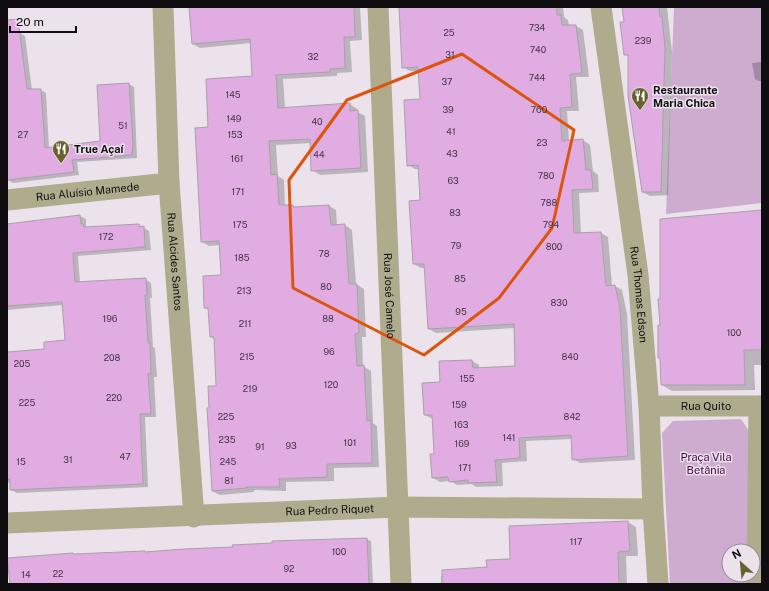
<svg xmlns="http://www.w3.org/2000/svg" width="769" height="591" viewBox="0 0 769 591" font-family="'Public Sans',sans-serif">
	<rect width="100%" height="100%" fill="#ebe2eb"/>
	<path fill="#ceaccf" d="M 674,7 L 762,7 L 762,203 L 666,214 Z
		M 741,419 L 749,431 L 748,551 L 729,551 L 729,575 L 748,575 L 748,584 L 670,584 L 662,433 L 673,421 Z"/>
	<path fill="#0003" d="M 190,7 L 360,7 L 362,40 L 350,41 L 352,72 L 337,73 L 337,76 L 283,79 L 285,108 L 350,104 L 357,109 L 357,112 L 365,116 L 368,172 L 320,175 L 312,170 L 311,143 L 276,145 L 278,176 L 284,180 L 285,206 L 293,206 L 296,208 L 329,206 L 336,210 L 337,226 L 345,225 L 352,230 L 356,284 L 364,289 L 366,337 L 362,337 L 363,366 L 371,371 L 373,423 L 377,426 L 379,467 L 334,468 L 334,481 L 286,482 L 286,491 L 254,490 L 254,492 L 220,495 L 212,491 L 210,409 L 217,387 L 215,339 L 211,337 L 209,310 L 205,308 L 222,276 L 221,245 L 209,246 L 202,242 L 209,128 L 253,77 L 251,43 L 200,48 L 193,44 Z
		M 399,7 L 563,7 L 564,17 L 568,20 L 569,26 L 576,26 L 583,30 L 589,77 L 576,77 L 579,111 L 567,111 L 569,141 L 583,140 L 590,145 L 593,171 L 598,175 L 599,192 L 579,193 L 581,234 L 601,233 L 608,237 L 612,286 L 615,286 L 622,290 L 627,314 L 635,460 L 580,463 L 573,459 L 572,439 L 526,441 L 527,461 L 502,463 L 503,486 L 476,487 L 472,484 L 457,485 L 450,481 L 440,482 L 433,478 L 435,455 L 433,419 L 425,415 L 441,383 L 440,362 L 472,361 L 479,365 L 479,369 L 517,367 L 515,328 L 436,333 L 429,329 L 425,268 L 421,268 L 414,264 L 421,201 L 419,169 L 415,169 L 408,165 L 421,100 L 419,71 L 410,71 L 403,67 Z
		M 623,7 L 667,7 L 672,52 L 668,195 L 650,196 L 642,192 L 629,56 L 625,54 L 625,23 Z
		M 7,32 L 20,33 L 25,36 L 32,90 L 41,90 L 46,93 L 49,148 L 101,142 L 129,84 L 134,87 L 137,158 L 77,162 L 79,175 L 13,183 L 8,180 Z
		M 762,62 L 762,81 L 759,81 L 755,79 L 752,63 Z
		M 762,211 L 762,365 L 754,365 L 755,390 L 672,391 L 662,385 L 661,300 Z
		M 80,216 L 86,219 L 86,227 L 88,227 L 139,225 L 149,231 L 151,250 L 78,256 L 80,282 L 145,279 L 151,283 L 152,298 L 150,298 L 153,347 L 155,348 L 157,377 L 154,377 L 156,417 L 145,417 L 148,487 L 17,493 L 11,490 L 11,482 L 7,483 L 7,353 L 45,350 L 66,341 L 63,305 L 7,310 L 7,225 Z
		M 628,522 L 636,527 L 638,556 L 626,556 L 627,584 L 441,584 L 441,576 L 445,571 L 488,568 L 511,560 L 510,527 Z
		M 366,539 L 371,541 L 373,584 L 11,584 L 73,554 L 75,555 L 234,548 Z"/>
	<path fill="#e0ace2" stroke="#a9a1aa" d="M 189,7 L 354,7 L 355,37 L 344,37 L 345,68 L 330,69 L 330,72 L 276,75 L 278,108 L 350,103 L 350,111 L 358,110 L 361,168 L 311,171 L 310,139 L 269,141 L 271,175 L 277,174 L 279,205 L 293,205 L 293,207 L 329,205 L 331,225 L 345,224 L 349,284 L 357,284 L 359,333 L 355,334 L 357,366 L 364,365 L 367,421 L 371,420 L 372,463 L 327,464 L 327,477 L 279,479 L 280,487 L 247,487 L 247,488 L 212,491 L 207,408 L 209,408 L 208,386 L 216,386 L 214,337 L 210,337 L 208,308 L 204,308 L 203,276 L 221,275 L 219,241 L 201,242 L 195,128 L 208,127 L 206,79 L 252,76 L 250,39 L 192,44 Z
		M 399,7 L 557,7 L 557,15 L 561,15 L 562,25 L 576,25 L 582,73 L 570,74 L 572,107 L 560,108 L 562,141 L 583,139 L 586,170 L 591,170 L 593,189 L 572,190 L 574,233 L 601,232 L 606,286 L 615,285 L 620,309 L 628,456 L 572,460 L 571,435 L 519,438 L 520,458 L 495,460 L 497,482 L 468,483 L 468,480 L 449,482 L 448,477 L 432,478 L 430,454 L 434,454 L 432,415 L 424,415 L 422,383 L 440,382 L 439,361 L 472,360 L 473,368 L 515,366 L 514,324 L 428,329 L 424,264 L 413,264 L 409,201 L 420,200 L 418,165 L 407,166 L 404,100 L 420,99 L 418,67 L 402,68 Z
		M 622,7 L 659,7 L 660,17 L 662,17 L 665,48 L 661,192 L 642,192 L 628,96 L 628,55 L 624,55 L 620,22 L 624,22 Z
		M 18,19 L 27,89 L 41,89 L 45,148 L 100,141 L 97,85 L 129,83 L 133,143 L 132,155 L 72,160 L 74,172 L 7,180 L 7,20 Z
		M 762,210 L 762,350 L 744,350 L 745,385 L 661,385 L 660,358 L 658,358 L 658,325 L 660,325 L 658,299 L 660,299 L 660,219 Z
		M 80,215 L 81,224 L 83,224 L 84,227 L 139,224 L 140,227 L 144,226 L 145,247 L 73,253 L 75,282 L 146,278 L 147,295 L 145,295 L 148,343 L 150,343 L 151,374 L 148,374 L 151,414 L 140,414 L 143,484 L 10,490 L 10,479 L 7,480 L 7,352 L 44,349 L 44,342 L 65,340 L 62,302 L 7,306 L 7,224 Z
		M 628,521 L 630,551 L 618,552 L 619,584 L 442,584 L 442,570 L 487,567 L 486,560 L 510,559 L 509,526 Z
		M 367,538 L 369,584 L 10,584 L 7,558 L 73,553 L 73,554 L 145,551 L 145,552 L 184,549 L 233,547 L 232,545 L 272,543 L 272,541 Z"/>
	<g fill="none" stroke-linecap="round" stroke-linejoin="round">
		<g stroke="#afac8e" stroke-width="21">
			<path id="s1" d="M 163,7 L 169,183 L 194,517"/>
			<path id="s2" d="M 378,7 L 401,584"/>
			<path id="s3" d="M 601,7 L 638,275 L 649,406 L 653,509 L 658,584"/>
			<path id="s4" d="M 7,200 L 169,183"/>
			<path id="s5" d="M 649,406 L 762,406"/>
			<path id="s6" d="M 7,523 L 398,507 L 653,509"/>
			<path d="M 757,584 L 759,406"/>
		</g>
	</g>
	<path fill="none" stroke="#dd550c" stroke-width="3" stroke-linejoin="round" d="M 462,54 L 574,130 L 552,228 L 499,298 L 424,355 L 293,288 L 289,180 L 347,100 Z"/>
	<defs>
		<symbol id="restaurant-pin" viewBox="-11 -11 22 30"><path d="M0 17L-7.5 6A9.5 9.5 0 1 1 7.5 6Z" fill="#68622e" stroke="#ebe2eb"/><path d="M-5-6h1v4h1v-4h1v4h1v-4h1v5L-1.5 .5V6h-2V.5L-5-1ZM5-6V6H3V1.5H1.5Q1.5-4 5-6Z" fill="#fff"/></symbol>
	</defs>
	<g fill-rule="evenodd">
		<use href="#restaurant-pin" x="630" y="86" width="20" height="27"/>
		<use href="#restaurant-pin" x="51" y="139" width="20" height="27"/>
	</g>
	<g text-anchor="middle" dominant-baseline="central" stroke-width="3" stroke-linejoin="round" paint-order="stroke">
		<g font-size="9" fill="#443544">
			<text x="537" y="27">734</text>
			<text x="449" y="32">25</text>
			<text x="643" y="40">239</text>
			<text x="538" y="49">740</text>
			<text x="450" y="54">31</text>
			<text x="313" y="56">32</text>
			<text x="537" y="77">744</text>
			<text x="447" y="81">37</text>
			<text x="233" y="94">145</text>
			<text x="448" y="109">39</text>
			<text x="539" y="109">760</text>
			<text x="234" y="118">149</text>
			<text x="317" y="121">40</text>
			<text x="123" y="125">51</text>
			<text x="451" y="131">41</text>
			<text x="23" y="134">27</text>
			<text x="235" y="134">153</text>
			<text x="542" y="142">23</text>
			<text x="452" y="153">43</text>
			<text x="319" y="154">44</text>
			<text x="237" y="158">161</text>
			<text x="546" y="175">780</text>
			<text x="453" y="180">63</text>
			<text x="238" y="191">171</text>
			<text x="549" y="202">788</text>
			<text x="455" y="212">83</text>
			<text x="240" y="224">175</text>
			<text x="551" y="224">794</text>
			<text x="106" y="236">172</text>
			<text x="456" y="245">79</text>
			<text x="554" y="246">800</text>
			<text x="324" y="253">78</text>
			<text x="242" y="257">185</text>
			<text x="460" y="278">85</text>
			<text x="326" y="286">80</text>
			<text x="244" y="290">213</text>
			<text x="559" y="302">830</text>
			<text x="461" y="311">95</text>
			<text x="110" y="318">196</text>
			<text x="328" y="318">88</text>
			<text x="245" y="323">211</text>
			<text x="734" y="332">100</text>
			<text x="329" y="351">96</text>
			<text x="247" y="356">215</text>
			<text x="570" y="356">840</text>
			<text x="112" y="357">208</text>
			<text x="22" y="363">205</text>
			<text x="467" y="378">155</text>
			<text x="331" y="384">120</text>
			<text x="250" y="388">219</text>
			<text x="114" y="397">220</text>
			<text x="27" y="402">225</text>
			<text x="459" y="404">159</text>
			<text x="226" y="416">225</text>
			<text x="572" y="416">842</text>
			<text x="461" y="424">163</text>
			<text x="509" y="437">141</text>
			<text x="227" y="439">235</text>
			<text x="350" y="442">101</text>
			<text x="462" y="443">169</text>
			<text x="291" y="445">93</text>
			<text x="260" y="446">91</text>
			<text x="125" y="456">47</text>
			<text x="68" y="459">31</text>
			<text x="21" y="461">15</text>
			<text x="228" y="461">245</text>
			<text x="465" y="467">171</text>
			<text x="229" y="480">81</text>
			<text x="576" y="541">117</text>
			<text x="339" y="551">100</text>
			<text x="289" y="568">92</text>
			<text x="58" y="573">22</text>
			<text x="26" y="574">14</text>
		</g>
		<g font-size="11" font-weight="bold" fill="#100d10" stroke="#ebe2eb" text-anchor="start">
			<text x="653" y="90">Restaurante<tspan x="653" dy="13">Maria Chica</tspan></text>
			<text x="74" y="149">True Açaí</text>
		</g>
		<g font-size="11" fill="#100d10" stroke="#ebe2eb">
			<text stroke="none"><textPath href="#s4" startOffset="81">Rua Aluísio Mamede</textPath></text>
			<text stroke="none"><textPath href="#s1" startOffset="255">Rua Alcides Santos</textPath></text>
			<text stroke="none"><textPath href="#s2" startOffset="289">Rua José Camelo</textPath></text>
			<text stroke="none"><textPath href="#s3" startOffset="290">Rua Thomas Edson</textPath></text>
			<text stroke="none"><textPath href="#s5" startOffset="57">Rua Quito</textPath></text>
			<text stroke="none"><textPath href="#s6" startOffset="323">Rua Pedro Riquet</textPath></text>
		</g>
		<g font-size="11" fill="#45054a" stroke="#ebe2eb">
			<text x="706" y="457">Praça Vila<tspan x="706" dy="13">Betânia</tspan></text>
		</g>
	</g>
	<rect width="769" height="591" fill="none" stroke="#100d10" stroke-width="16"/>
	<g transform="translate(741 563) rotate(333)"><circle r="19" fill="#ebe2eb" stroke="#938d93"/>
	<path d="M0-3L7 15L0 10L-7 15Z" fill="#68622e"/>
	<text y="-6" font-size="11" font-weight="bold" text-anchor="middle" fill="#100d10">N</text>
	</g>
	<path d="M10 26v6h66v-6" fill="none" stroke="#100d10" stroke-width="2"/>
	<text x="16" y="26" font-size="12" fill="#100d10" stroke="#ebe2eb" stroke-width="3" paint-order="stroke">20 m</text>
</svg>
